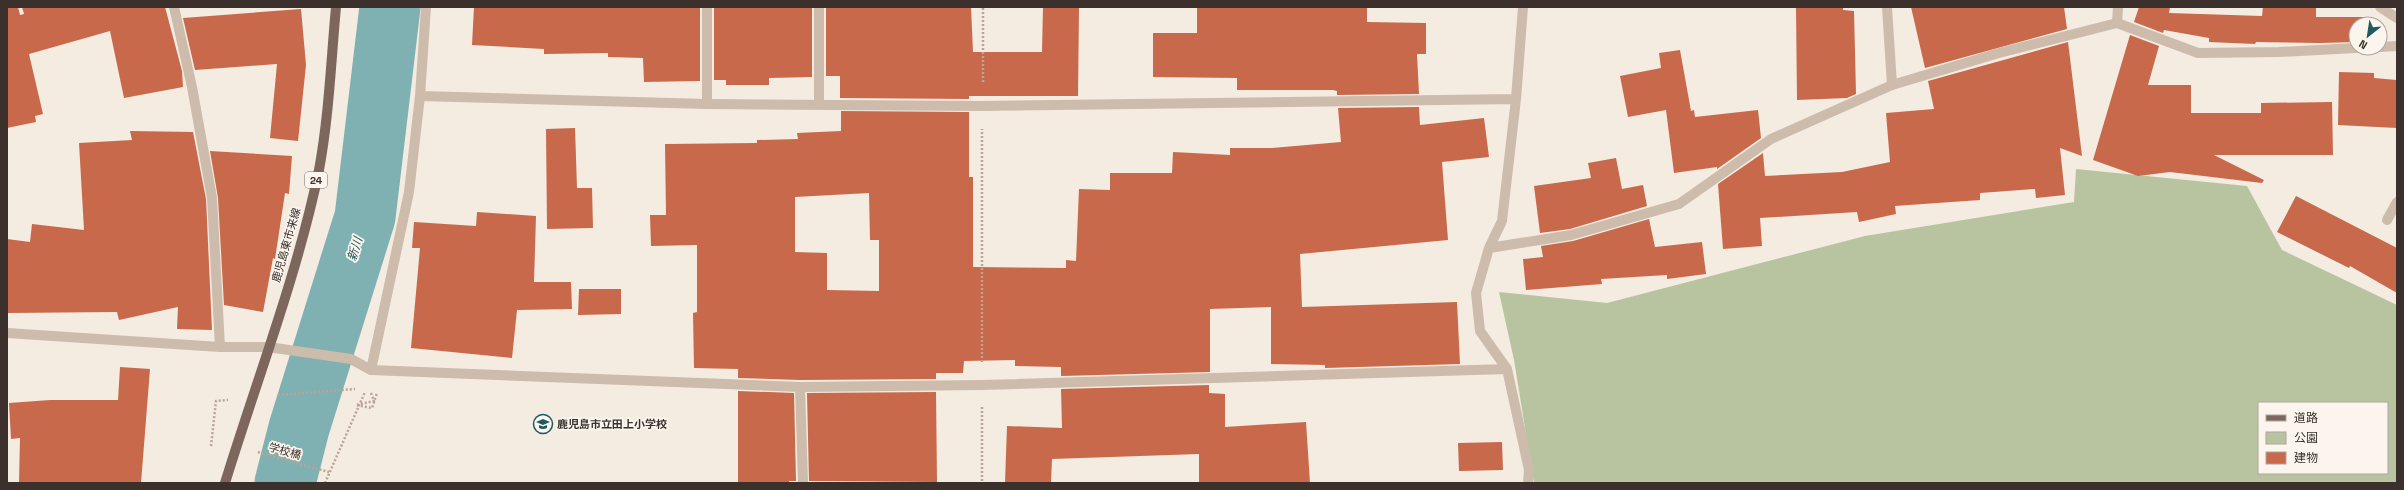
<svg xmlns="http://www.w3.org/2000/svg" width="2404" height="490" viewBox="0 0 2404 490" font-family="'Space Grotesk','Noto Sans JP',sans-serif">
	<rect width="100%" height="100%" fill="#f4ebe1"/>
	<path fill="#b8c4a0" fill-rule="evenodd" d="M 2076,169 L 2247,186 L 2282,250 L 2397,305 L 2397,483 L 1534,483 L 1514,360 L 1499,292 L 1607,303 L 1865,236 L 2074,202 ZM 2259,403 L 2387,403 L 2387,473 L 2259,473 Z"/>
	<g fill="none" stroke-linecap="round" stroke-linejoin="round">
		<path stroke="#7fb0b2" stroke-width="61" d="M 285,483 L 299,428 L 365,217 L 390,7"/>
	</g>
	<path fill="#c8694b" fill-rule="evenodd" d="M 18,7 L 20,15 L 24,14 L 22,7 L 165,7 L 182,71 L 183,87 L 124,98 L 110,31 L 29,54 L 43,114 L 35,116 L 36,122 L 7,128 L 7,8 Z
		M 474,7 L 700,7 L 700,81 L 644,82 L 643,58 L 608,57 L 608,53 L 544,54 L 544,49 L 472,45 Z
		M 714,7 L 812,8 L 812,77 L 769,78 L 769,85 L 726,85 L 726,80 L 714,80 Z
		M 971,7 L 973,52 L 1042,52 L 1043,7 L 1079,7 L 1078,96 L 969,96 L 969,99 L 840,98 L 840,76 L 826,76 L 826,8 Z
		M 1197,7 L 1367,7 L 1367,22 L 1426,23 L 1426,54 L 1417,54 L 1419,94 L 1337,95 L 1337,91 L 1333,90 L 1237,90 L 1237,78 L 1153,77 L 1153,33 L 1197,33 Z
		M 1796,7 L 1843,7 L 1843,10 L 1854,11 L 1856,94 L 1847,98 L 1797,100 Z
		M 1911,7 L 2064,7 L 2067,29 L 1925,68 Z
		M 2139,7 L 2170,7 L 2169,13 L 2262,16 L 2263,7 L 2316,7 L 2316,17 L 2364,17 L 2364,24 L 2356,24 L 2356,42 L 2320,43 L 2256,42 L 2255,44 L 2209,42 L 2209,38 L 2164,30 L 2163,33 L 2134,22 Z
		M 301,9 L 306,65 L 298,141 L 270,138 L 277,64 L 195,70 L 183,18 Z
		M 2130,35 L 2159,46 L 2148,85 L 2191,85 L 2191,113 L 2261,113 L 2261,103 L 2332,102 L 2333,155 L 2214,155 L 2264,180 L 2262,183 L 2170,172 L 2138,176 L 2093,160 Z
		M 2068,42 L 2082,156 L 2060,148 L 2065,195 L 2036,198 L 2035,189 L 1980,193 L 1980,200 L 1895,206 L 1896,214 L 1859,222 L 1857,212 L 1760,218 L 1762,246 L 1723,249 L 1718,184 L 1763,153 L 1765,176 L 1842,172 L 1890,162 L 1886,113 L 1934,109 L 1928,81 Z
		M 1680,50 L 1691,111 L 1694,110 L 1695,117 L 1758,110 L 1761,138 L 1717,169 L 1717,167 L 1674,173 L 1666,110 L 1628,117 L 1620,76 L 1661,68 L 1659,53 Z
		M 2339,72 L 2374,73 L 2374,78 L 2397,80 L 2397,128 L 2338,125 Z
		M 1419,107 L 1420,125 L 1484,118 L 1489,157 L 1442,162 L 1448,240 L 1300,254 L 1302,307 L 1457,302 L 1460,364 L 1325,368 L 1325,365 L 1271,364 L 1271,307 L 1210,309 L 1210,372 L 1061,376 L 1061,367 L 1015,366 L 1015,360 L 964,361 L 963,373 L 936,373 L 936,379 L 800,380 L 738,378 L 738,369 L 694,368 L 693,313 L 697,312 L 697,245 L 651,246 L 650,215 L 666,215 L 665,144 L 757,143 L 757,140 L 798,139 L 797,133 L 841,131 L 841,111 L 969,112 L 969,177 L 973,177 L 973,267 L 1066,268 L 1066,260 L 1076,261 L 1079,189 L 1110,190 L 1110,173 L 1172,173 L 1173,152 L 1230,155 L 1230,148 L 1272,148 L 1341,142 L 1338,108 ZM 869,193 L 870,240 L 879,240 L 879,291 L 827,290 L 827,253 L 795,252 L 795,197 Z
		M 575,128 L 577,188 L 592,188 L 593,228 L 547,229 L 546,129 Z
		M 130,131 L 193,132 L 206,199 L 212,330 L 177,329 L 178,307 L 119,320 L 117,312 L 7,313 L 7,239 L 30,242 L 32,224 L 84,230 L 79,143 L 132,140 Z
		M 210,151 L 292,156 L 289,194 L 285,193 L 275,259 L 273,258 L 263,312 L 224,305 L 218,198 Z
		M 1616,158 L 1622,189 L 1643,185 L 1647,206 L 1570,229 L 1540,233 L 1534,186 L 1591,178 L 1588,163 Z
		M 2296,196 L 2397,248 L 2397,293 L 2350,266 L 2349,268 L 2277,232 Z
		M 477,212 L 536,216 L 534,282 L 571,282 L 572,309 L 517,310 L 512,358 L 411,348 L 420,248 L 412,248 L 414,222 L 476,226 Z
		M 1649,219 L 1655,247 L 1702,242 L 1706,274 L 1667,279 L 1667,275 L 1601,279 L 1602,284 L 1526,290 L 1523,259 L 1543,257 L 1541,246 L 1573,241 Z
		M 579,289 L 621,289 L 621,314 L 578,315 Z
		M 120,367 L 150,369 L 141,483 L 19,483 L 20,438 L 11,439 L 9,403 L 50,400 L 118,400 Z
		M 1209,385 L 1209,393 L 1225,394 L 1225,427 L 1306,422 L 1310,483 L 1199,483 L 1199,454 L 1052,459 L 1051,483 L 1005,483 L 1007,426 L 1062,428 L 1061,389 Z
		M 738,391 L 794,393 L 796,481 L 789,481 L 789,483 L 738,483 Z
		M 936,392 L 937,482 L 809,481 L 807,393 Z
		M 1502,442 L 1503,470 L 1459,471 L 1458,443 Z"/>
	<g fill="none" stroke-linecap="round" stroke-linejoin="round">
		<path stroke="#b9a596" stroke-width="2.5" stroke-dasharray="2 2" stroke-linecap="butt" d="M 983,82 L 983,7
			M 982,362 L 982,129
			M 371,393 L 374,401 L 356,405 L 372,408 L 377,393
			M 278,395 L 355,389
			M 982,407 L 982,483
			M 211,446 L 216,401 L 228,400
			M 258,452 L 329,472
			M 325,483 L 365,392"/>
		<path stroke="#cdbbac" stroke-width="10" d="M 174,7 L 192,87 L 212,198 L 220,347
			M 707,7 L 707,104
			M 819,7 L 819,103
			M 1887,7 L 1892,85
			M 2117,23 L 2118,7
			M 2387,220 L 2397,202"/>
		<path stroke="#cdbbac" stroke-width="10" d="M 1523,7 L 1516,99 L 1502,221 L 1489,248 L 1476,293 L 1480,331 L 1507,369 L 1529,470 L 1528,483
			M 2380,7 L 2397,18
			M 2380,47 L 2397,46
			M 420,96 L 707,104 L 982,106 L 1516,99
			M 1489,248 L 1571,235 L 1679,204 L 1771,139 L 1892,85 L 1999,53 L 2117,23 L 2198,53 L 2279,52 L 2356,48
			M 7,333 L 220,347 L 268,347 L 351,359 L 371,370 L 800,387 L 982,385 L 1507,369
			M 371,370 L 409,192 L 420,96 L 426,7
			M 800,387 L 803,483"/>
		<path stroke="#7d675c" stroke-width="10" d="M 225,483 C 257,379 297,276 319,170 C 329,116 331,61 336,7"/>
	</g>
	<defs>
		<symbol id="school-ring" viewBox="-11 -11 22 22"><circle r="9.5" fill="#fbf5ee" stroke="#1f5a5e" stroke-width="1.5"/><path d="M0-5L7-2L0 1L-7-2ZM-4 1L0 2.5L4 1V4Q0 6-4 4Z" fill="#1f5a5e"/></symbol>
	</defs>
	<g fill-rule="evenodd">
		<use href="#school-ring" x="532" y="413" width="22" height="22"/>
	</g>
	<g text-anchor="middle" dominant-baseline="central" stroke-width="3.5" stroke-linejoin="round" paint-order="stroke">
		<rect fill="#fbf5ee" stroke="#756b66" stroke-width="1" x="305" y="172" width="22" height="16" rx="3"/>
		<g font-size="10" font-weight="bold" fill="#3b302b">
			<text x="316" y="180">24</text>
		</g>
		<g font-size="11" fill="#3b302b" stroke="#fbf5ee">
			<text transform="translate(286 245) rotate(-74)">鹿児島東市来線</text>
			<text transform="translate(285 451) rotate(16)">学校橋</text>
		</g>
		<g font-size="11" font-weight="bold" fill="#3b302b" stroke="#fbf5ee" text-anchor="start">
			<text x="557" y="424">鹿児島市立田上小学校</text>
		</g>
		<g font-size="12" font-style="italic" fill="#1f5a5e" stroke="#fbf5ee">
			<text transform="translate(355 249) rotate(-73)">新川</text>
		</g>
	</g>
	<rect width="2404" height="490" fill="none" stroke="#3b302b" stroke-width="16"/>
	<rect x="2258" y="402" width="130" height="72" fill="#fbf5ee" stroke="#aea6a0"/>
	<rect x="2266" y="415" width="20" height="6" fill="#7d675c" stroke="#aea6a0"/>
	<text x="2294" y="422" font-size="12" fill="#3b302b">道路</text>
	<rect x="2266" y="432" width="20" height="12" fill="#b8c4a0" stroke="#aea6a0"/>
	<text x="2294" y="442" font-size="12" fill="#3b302b">公園</text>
	<rect x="2266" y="452" width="20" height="12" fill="#c8694b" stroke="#aea6a0"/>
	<text x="2294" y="462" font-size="12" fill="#3b302b">建物</text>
	<g transform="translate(2368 36) rotate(210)"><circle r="19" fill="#fbf5ee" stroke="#aea6a0"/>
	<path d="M0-3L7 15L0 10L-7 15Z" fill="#1f5a5e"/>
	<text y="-6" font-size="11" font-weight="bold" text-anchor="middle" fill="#3b302b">N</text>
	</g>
</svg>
